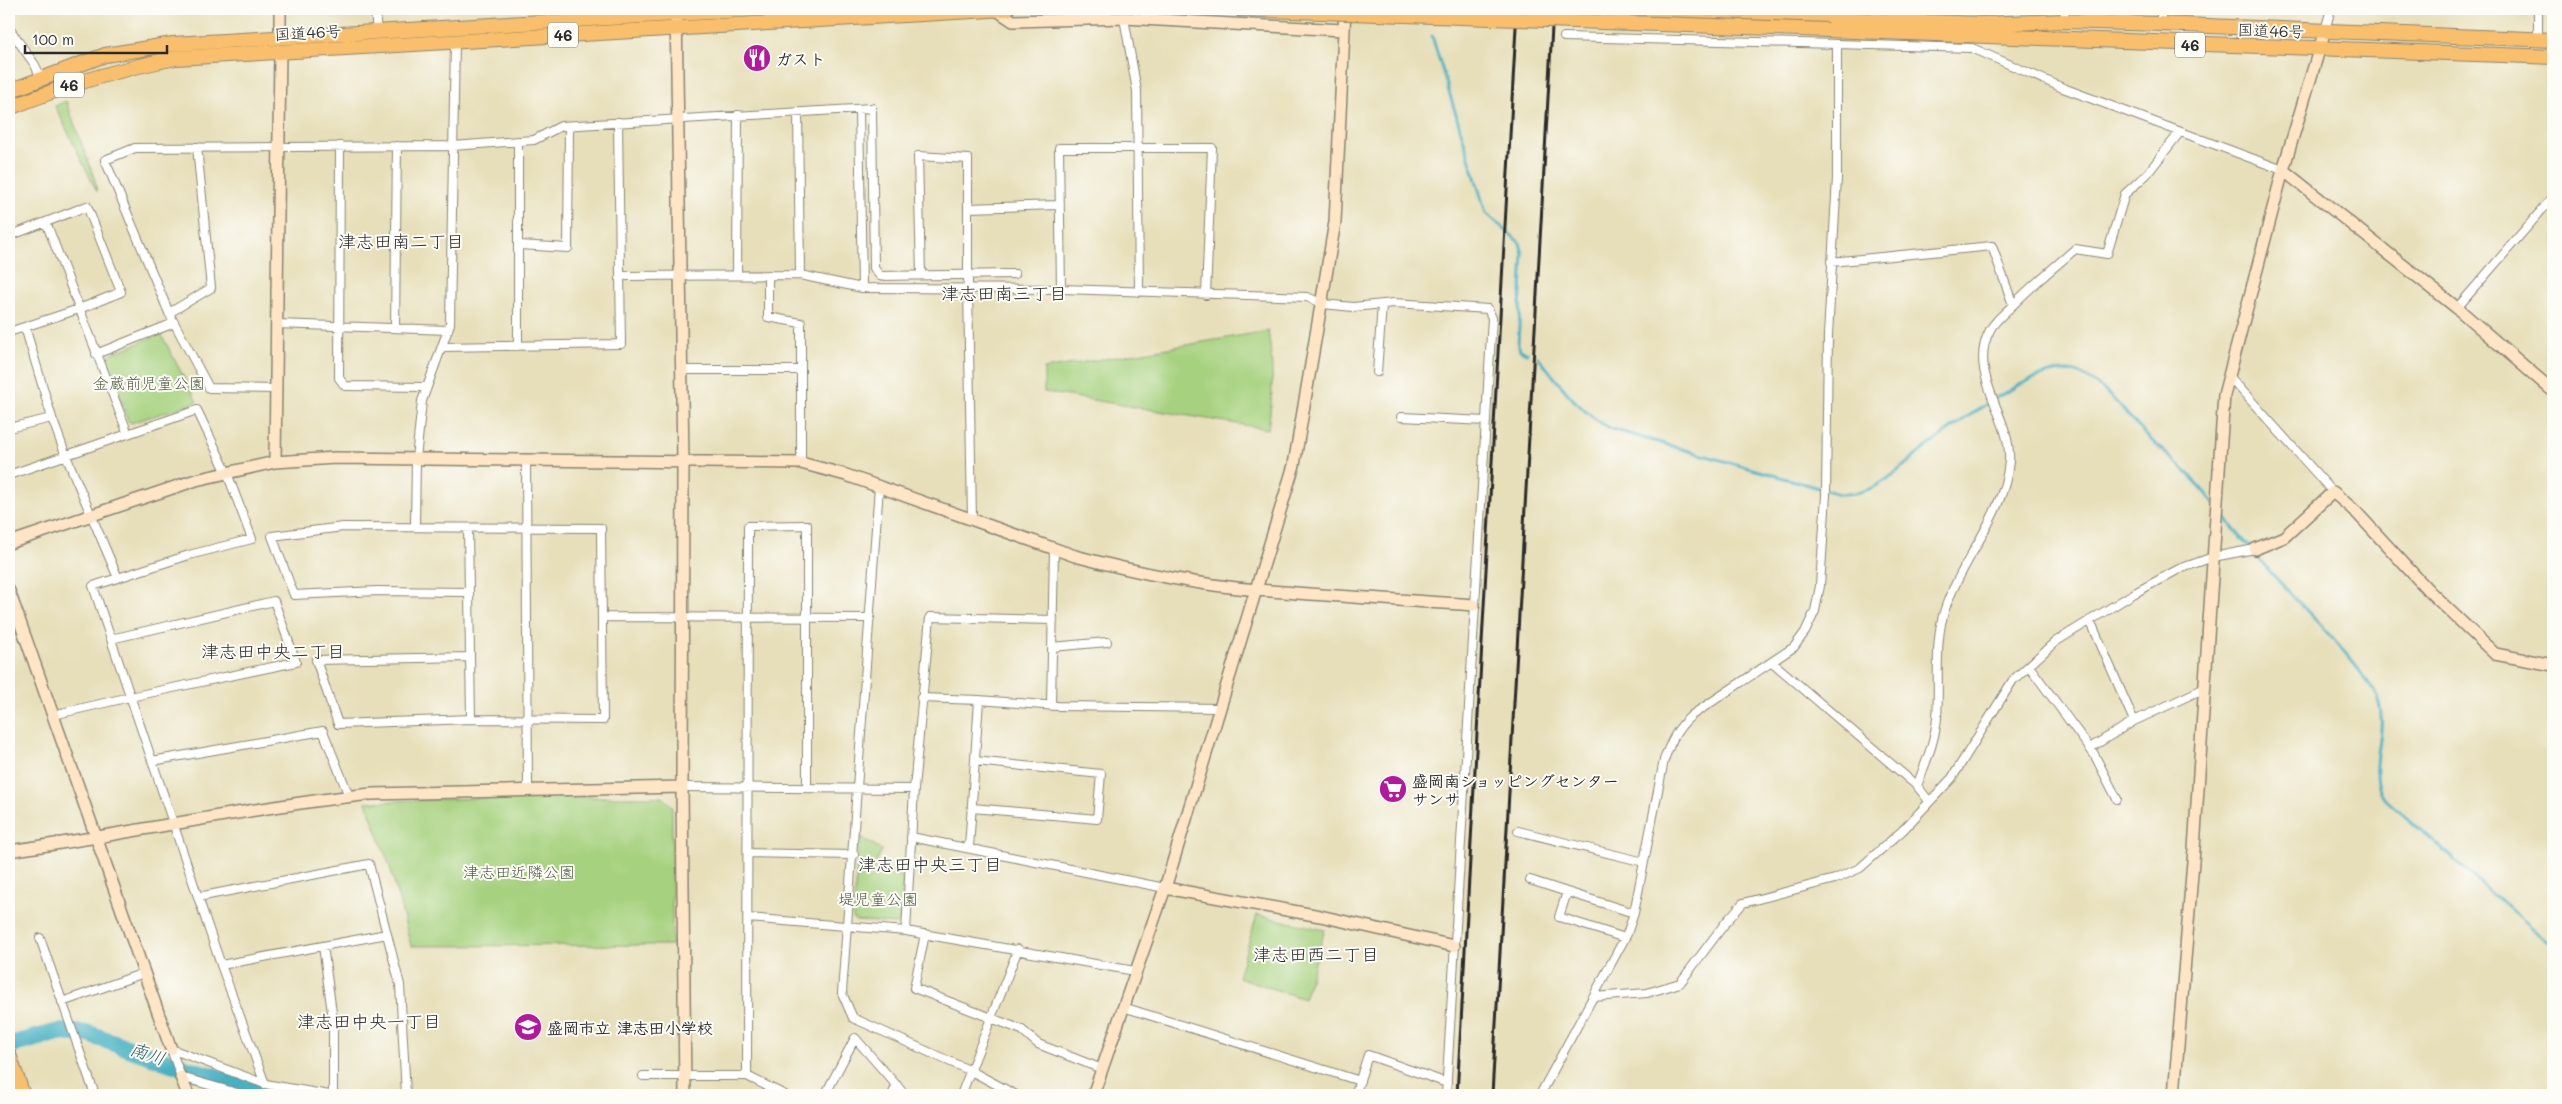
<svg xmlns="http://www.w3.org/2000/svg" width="2562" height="1104" viewBox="0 0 2562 1104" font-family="Mali,'Klee One',sans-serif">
	<rect width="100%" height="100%" fill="#fdfcf7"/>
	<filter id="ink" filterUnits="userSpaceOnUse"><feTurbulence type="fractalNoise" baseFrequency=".02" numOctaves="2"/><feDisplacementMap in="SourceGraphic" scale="10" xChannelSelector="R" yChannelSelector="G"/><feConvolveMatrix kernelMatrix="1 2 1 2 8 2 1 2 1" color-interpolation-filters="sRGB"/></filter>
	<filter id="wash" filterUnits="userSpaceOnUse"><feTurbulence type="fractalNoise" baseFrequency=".0096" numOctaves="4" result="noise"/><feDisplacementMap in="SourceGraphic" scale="20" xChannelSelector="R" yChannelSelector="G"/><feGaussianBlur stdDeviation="1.12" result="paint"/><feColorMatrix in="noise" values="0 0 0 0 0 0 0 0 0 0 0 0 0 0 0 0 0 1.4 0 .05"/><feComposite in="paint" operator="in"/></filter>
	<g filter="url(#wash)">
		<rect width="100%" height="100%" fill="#e7dfba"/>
		<path fill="#a6d17e" stroke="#687e54" d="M 66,101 L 95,180 L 97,192 L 55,106 Z
			M 1268,331 C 1274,365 1273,396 1268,429 L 1044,392 L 1044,369 Z
			M 161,334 L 197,402 L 131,423 L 128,421 L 106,356 Z
			M 510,797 L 663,797 L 672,806 L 672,945 L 411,946 L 390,867 L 366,802 Z
			M 859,836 L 882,850 L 876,862 L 903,878 L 899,922 L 897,924 L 855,921 L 853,918 Z
			M 1257,915 L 1325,930 L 1304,999 L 1238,977 Z"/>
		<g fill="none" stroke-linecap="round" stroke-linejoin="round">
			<path stroke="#46b1c4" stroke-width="3" d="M 1432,36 L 1486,213 L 1520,243 L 1523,254 L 1518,344 L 1520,350 L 1527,353
				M 1538,357 C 1560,384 1580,414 1612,429 L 1840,494 C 1875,495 1892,475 1918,454 C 1947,431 2039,358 2077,373 C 2106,385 2123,411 2144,433 C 2167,456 2195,477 2214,503
				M 2220,512 L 2250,548
				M 2254,553 C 2287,593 2327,628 2359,670 C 2366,680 2376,691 2379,703 C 2388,735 2367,767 2383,797 L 2553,947"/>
			<path stroke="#46b1c4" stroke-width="18" d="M 17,1043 L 59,1032 L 89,1034 L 188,1069 L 276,1095"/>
		</g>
	</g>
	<g filter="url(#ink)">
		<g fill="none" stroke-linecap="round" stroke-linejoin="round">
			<defs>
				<path id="street" d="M 375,9 L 377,34
					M 1963,9 L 1982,10
					M 1124,18 L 1137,91 L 1139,292
					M 2064,21 L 2065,9
					M 2160,24 L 2162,9
					M 9,28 L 35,65 L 41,78
					M 2325,30 L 2331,9
					M 1564,37 L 1837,44
					M 2538,39 L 2538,9
					M 859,109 L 862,288
					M 798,112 L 800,275
					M 518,141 L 518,346
					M 340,146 L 339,378 L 345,386 L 425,387
					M 968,208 L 1059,205
					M 9,236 L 46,222 L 128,434
					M 520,245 L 568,248 L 569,126
					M 1831,262 L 1992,246 L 2013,305
					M 737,275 L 738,115
					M 768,275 L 768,317 L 801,323 L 801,463
					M 921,275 L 918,156 L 968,159 L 968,288 L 972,519
					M 620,276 L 800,275 L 862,288 L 1061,289 L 1307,297 L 1323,304 L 1353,307 L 1394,303 L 1488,309 L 1492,318 L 1446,1095
					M 1061,289 L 1059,148 L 1212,148 L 1206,295
					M 2457,308 L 2553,197
					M 169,313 L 211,288 L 197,147
					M 277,324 L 448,330
					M 25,327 L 52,418
					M 395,328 L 397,146
					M 9,332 L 79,309 L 121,292 L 87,206 L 46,222
					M 443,347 L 621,344 L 618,122
					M 96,354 L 174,323
					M 681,370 L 801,370
					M 1377,372 L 1382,305
					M 2229,376 L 2333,492
					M 276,389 L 209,388 L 169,313 L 105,160 L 135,148 L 453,146 L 534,140 L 561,126 L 872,108 L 874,268 L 880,276 L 1015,274
					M 1401,417 L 1486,421
					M 9,428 L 52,418 L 66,456 L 118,578
					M 526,460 L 528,790
					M 9,475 L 197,410 L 227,473 L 252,539 L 189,555 L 93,586 L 221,965 L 265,1084
					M 879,487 L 842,993 L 853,1018 L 971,1071 L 1016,1095
					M 415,526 L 416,459 L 422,401 L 450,324 L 455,41
					M 468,529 L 471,719
					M 468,592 L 377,591 L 294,595 L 272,536 L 343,527 L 601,528 L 603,720 L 471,719 L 338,724 L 316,660 L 469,657
					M 602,617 L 870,618
					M 2090,620 L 2134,721
					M 1052,647 L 1107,642
					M 1772,662 L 1917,786 L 1929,801
					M 2029,666 L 2094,754 L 2117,799
					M 921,698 L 979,700 L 1057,706 L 1219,708
					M 1051,705 L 1054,549
					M 53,715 L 130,697 L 296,662 L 274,601 L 111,639
					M 2090,748 L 2134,721 L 2205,688
					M 152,761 L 323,731 L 349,796
					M 1917,786 C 1925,764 1935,742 1937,718 C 1940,681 1933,641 1946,606 C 1963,558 2005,513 2009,461 C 2012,417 1966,374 1990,330 C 1995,320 2005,313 2013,305 C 2032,285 2054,268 2075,249 L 2107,254 L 2125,194 L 2147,174 L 2180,132
					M 682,787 L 914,789
					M 972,808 L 1097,819 L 1101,774 L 975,761
					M 1518,831 L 1644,862
					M 911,837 L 1165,888
					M 969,848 L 979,700
					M 748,853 L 854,855
					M 1530,880 L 1567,892 L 1559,917 L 1625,938
					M 1567,892 L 1634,913
					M 198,897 L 369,864 L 400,985 L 406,1095
					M 748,918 L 906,931 L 1135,971
					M 906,931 L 914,789 L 930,617 L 1053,620
					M 925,934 L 914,988 L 1022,1030 L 1038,1044 L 1102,1069
					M 40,938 L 95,1095
					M 323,946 L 333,1020 L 333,1095
					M 221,965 L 387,934
					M 1593,997 L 1647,993 L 1680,983 L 1726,922 L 1743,903 L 1835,879 L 1860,868 L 1903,830 L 1952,778 L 2013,680 L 2055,642 L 2133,594 L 2179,569 L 2213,557 L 2255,549
					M 62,1002 L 144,973
					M 1123,1007 L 1360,1081
					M 171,1049 L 265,1084 L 329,1095
					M 171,1049 L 181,1077 L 244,1095
					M 643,1076 L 747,1076 L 785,1095
					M 747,1076 L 748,526 L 807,525 L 807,788
					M 825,1095 L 855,1038 L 905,1095
					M 892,1095 L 897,1085
					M 961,1095 L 1018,949
					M 1355,1095 L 1368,1055 L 1447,1083
					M 1540,1095 L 1627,934 L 1634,913 L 1664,760 C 1671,741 1677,728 1692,715 L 1794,647 L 1805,632 L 1815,611 L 1820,586 L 1826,495 L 1828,335 L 1837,178 L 1837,44 L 1972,48 L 2063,88 L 2283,170"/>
				<path id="secondary" d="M 676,9 L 683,461 L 682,787 L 685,1095
					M 995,9 L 1013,21 L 1124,18 L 1343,30
					M 280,36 L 280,9
					M 2283,170 L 2457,308 L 2553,391
					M 275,462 L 280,51
					M 9,543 L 196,480 L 275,462 L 335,458 L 801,463 L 846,475 L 1075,556 C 1135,572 1197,585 1258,590 C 1330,596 1402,600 1474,605
					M 2255,549 L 2284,537 L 2333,492 L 2357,513 L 2429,591 L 2495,654 L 2553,665
					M 9,591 L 171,1049
					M 9,851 C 130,834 250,807 371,794 L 682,787
					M 1165,888 L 1320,916 L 1454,946
					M 181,1077 L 188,1095
					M 1093,1095 L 1165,888 L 1294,465 L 1335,222 L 1345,9
					M 2174,1095 L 2194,849 L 2224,395 L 2283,170 L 2325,30"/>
				<path id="highway" d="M 1605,9 L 1982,24 L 2064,21 L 2160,24 L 2553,40
					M 1828,30 L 2553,57
					M 9,91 L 105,55 L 173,44 L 759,9
					M 9,108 C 64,86 118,69 176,58 L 1007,9
					M 9,1055 L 23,1095
					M 9,1088 L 11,1095"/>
			</defs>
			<use href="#street" stroke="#898572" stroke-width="10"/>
			<use href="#secondary" stroke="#898572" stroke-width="14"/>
			<use href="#highway" stroke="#898572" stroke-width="16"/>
			<use href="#street" stroke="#fff" stroke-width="8"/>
			<use href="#secondary" stroke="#fde5c5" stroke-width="11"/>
			<use href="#highway" stroke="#f9bf6d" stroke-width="14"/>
			<path stroke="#2b2b2b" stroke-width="3" d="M 1457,1095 L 1517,9
				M 1492,1095 L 1553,9"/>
			<defs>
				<path id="highway-bridge" d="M 1237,9 L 1828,30"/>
			</defs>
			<use href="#highway-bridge" stroke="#898572" stroke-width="16" stroke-linecap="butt"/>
			<use href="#highway-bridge" stroke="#f9bf6d" stroke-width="14"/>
		</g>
	</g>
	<defs>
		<symbol id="restaurant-disc" viewBox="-11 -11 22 22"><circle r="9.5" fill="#b5179e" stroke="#fdfcf7"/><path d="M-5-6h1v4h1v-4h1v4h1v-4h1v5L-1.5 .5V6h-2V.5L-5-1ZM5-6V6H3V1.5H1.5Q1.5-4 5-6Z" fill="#fff"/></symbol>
		<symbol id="supermarket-disc" viewBox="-11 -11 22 22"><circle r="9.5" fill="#b5179e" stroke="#fdfcf7"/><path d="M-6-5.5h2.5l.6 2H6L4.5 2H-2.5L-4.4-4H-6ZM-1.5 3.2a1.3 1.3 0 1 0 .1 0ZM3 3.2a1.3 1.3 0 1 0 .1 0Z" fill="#fff"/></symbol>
		<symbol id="school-disc" viewBox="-11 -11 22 22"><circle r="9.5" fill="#b5179e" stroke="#fdfcf7"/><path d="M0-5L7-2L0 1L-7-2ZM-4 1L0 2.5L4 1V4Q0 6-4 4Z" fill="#fff"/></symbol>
	</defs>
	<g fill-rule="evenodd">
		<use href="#restaurant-disc" x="741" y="42" width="32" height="32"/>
		<use href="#supermarket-disc" x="1377" y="773" width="32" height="32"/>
		<use href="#school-disc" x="512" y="1011" width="32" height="32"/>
	</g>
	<g text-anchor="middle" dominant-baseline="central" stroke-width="4" stroke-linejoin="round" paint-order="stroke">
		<g fill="#fdfcf7" stroke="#6a6a68" stroke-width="1">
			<rect x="548" y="22.5" width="30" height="25" rx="4"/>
			<rect x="2175" y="32.5" width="30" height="25" rx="4"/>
			<rect x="54" y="72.5" width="30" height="25" rx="4"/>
		</g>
		<g font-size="15" font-weight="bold" fill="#2b2b2b">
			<text x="563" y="35">46</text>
			<text x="2190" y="45">46</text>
			<text x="69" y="85">46</text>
		</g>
		<g font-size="16" fill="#2b2b2b" stroke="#fdfcf7">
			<text transform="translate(2271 30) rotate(2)">国道46号</text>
			<text transform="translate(308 32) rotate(-3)">国道46号</text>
		</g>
		<g font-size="16" font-weight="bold" fill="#2b2b2b" stroke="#fdfcf7" text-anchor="start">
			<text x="776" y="58">ガスト</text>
			<text x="1412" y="780">盛岡南ショッピングセンター<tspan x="1412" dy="18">サンサ</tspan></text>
			<text x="547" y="1027">盛岡市立 津志田小学校</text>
		</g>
		<g font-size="16" fill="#505d44" stroke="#fdfcf7">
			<text x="149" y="382">金蔵前児童公園</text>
			<text x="519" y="871">津志田近隣公園</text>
			<text x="878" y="898">堤児童公園</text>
		</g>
		<g font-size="18" fill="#2b2b2b" stroke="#fdfcf7">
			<text x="401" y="241">津志田南二丁目</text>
			<text x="1004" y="293">津志田南三丁目</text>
			<text x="273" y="651">津志田中央二丁目</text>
			<text x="930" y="864">津志田中央三丁目</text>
			<text x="1316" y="954">津志田西二丁目</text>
			<text x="369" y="1021">津志田中央一丁目</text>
		</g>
		<g font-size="18" font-style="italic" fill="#366168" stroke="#fdfcf7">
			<text transform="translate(148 1053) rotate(18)">南川</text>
		</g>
	</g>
	<rect width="2562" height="1104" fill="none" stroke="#fdfcf7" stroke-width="30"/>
	<path d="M25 45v8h142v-8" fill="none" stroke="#2b2b2b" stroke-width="2.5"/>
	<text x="32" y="45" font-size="15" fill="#2b2b2b" stroke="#fdfcf7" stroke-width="4" paint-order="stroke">100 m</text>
</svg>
